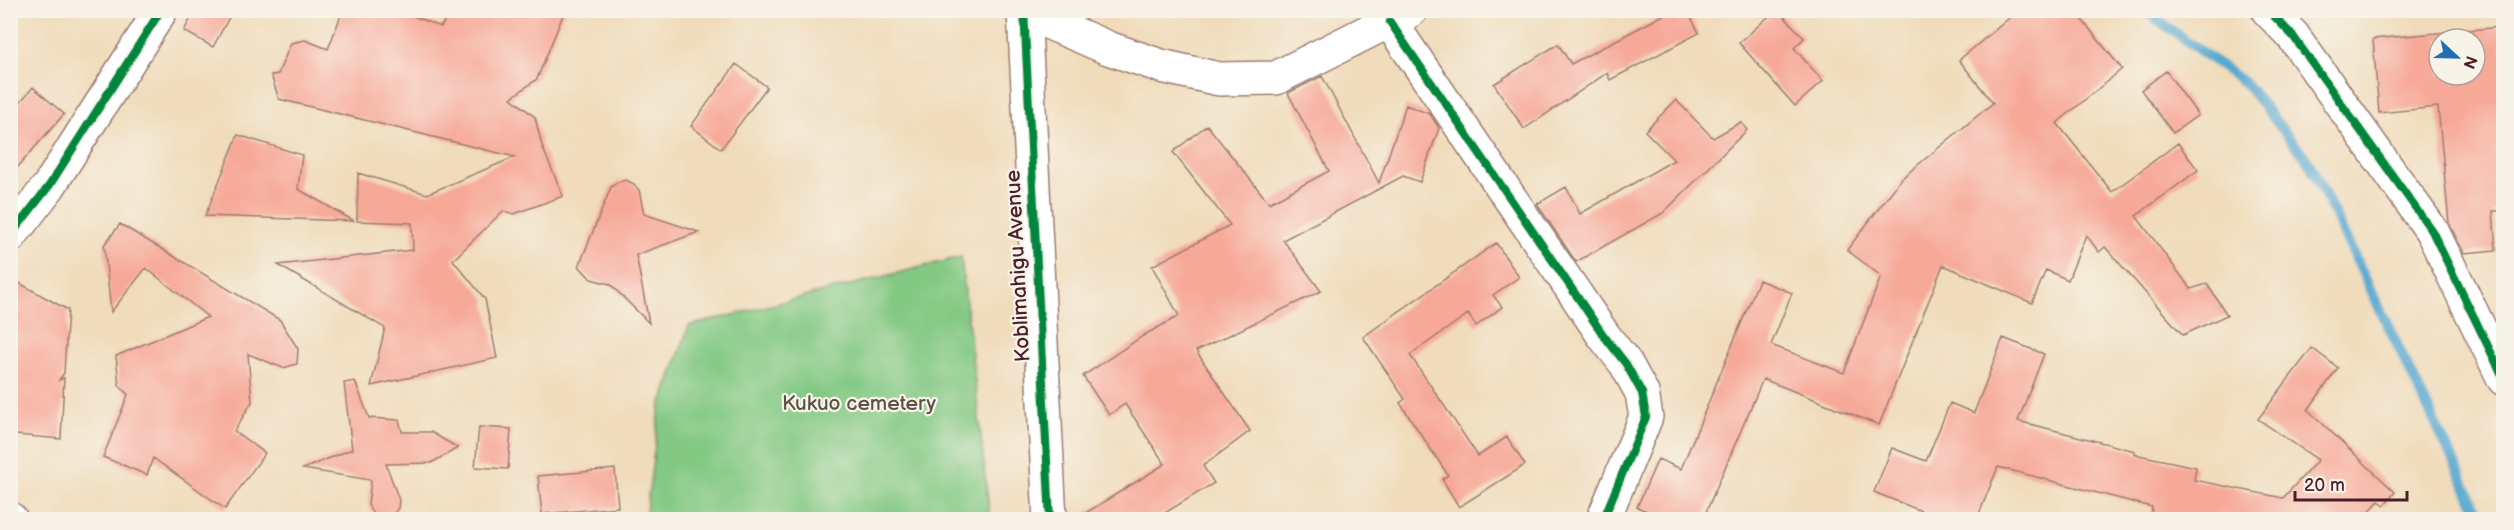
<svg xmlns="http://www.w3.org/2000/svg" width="2514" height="530" viewBox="0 0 2514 530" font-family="'Balsamiq Sans',sans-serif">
	<rect width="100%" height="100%" fill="#f7f3e8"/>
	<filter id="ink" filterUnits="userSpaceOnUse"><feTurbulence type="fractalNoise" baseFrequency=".0167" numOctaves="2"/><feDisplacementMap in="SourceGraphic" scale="12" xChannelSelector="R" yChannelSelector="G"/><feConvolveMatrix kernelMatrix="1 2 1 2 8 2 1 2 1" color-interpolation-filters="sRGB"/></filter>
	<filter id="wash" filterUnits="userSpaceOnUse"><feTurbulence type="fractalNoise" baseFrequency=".008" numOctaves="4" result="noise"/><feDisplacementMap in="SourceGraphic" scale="24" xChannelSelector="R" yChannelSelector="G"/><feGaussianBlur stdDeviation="1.35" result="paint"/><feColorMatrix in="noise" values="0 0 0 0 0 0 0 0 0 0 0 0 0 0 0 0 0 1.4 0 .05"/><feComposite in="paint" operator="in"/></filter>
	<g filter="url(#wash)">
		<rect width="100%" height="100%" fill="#f0dbba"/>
		<path fill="#83c983" stroke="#667457" stroke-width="1.5" d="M 961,257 L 990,519 L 645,519 L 660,408 L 689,326 Z"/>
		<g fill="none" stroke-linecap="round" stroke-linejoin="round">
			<path stroke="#55a7d0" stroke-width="10" d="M 2144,10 L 2246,84 L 2309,162 L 2482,520"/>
		</g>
		<g id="blocks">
			<path fill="#f7a998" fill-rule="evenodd" d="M 195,10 L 233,10 L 213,47 L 184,31 Z
				M 343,10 L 398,10 L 441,27 L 451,10 L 565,10 L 537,79 L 511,98 L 535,117 L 542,146 L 563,196 L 514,214 L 503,211 L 453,260 L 485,299 L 497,358 L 371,386 L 385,328 L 278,265 L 413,250 L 412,223 L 357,221 L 358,173 L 427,194 L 515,157 L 279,99 L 271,75 L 278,74 L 291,43 L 305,40 L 328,49 Z
				M 1673,10 L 1687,10 L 1699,33 L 1610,80 L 1607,73 L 1524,129 L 1494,84 L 1558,44 L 1571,64 Z
				M 1776,10 L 1778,10 L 1804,38 L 1794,48 L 1823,81 L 1795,106 L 1739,43 Z
				M 2019,10 L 2074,10 L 2122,69 L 2057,123 L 2112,192 L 2178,143 L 2198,170 L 2136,216 L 2191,289 L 2207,284 L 2227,315 L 2183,335 L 2105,247 L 2099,252 L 2086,235 L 2068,280 L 2046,270 L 2032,303 L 1943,265 L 1879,425 L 1763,379 L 1703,519 L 1666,519 L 1637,507 L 1658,459 L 1681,469 L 1759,280 L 1792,293 L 1771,345 L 1844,373 L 1881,276 L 1847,250 L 1902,178 L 1993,103 L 1959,60 Z
				M 2501,27 L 2504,79 L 2504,211 L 2493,211 L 2496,250 L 2464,253 L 2449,223 L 2438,107 L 2379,113 L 2373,39 ZM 2439,39 L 2475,39 L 2475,75 L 2439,75 Z
				M 736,64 L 767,87 L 721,149 L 691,126 Z
				M 2166,71 L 2198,115 L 2173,133 L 2141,90 Z
				M 1322,76 L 1379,183 L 1406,105 L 1430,114 L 1439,128 L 1420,182 L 1403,176 L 1283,240 L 1321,291 L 1196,351 L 1250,431 L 1203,466 L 1214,483 L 1155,519 L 1076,519 L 1165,464 L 1125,404 L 1109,415 L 1083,376 L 1146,334 L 1179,316 L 1152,266 L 1230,225 L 1173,152 L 1207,125 L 1269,203 L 1329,171 L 1288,93 Z
				M 33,87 L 64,114 L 10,176 L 10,114 Z
				M 1676,100 L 1713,138 L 1741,122 L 1747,130 L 1663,213 L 1576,262 L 1537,204 L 1566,187 L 1580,214 L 1674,160 L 1645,131 Z
				M 238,135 L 302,155 L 298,189 L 354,221 L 205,216 Z
				M 626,180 L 634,184 L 639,190 L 644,214 L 699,232 L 636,255 L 649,323 L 610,284 L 591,279 L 579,266 L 611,187 L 618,182 Z
				M 120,224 L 280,320 L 298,349 L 297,364 L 283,368 L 248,354 L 252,402 L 234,431 L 265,453 L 225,509 L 153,458 L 147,475 L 103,457 L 128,395 L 119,385 L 116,356 L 208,317 L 146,268 L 111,312 L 104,245 Z
				M 1496,243 L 1519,277 L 1493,295 L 1502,307 L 1476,326 L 1468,314 L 1410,355 L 1478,456 L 1507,437 L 1525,465 L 1459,507 L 1442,479 L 1448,475 L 1400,403 L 1405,399 L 1363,337 Z
				M 10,278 L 68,310 L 64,373 L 59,380 L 64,378 L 61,439 L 16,435 L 10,442 Z
				M 2003,338 L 2044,354 L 2018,421 L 2135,451 L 2134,454 L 2196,467 L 2194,480 L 2283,498 L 2318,460 L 2258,419 L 2312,348 L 2338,368 L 2308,410 L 2395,492 L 2385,505 L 2379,501 L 2362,519 L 2184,519 L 2151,513 L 2152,507 L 1998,467 L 1977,519 L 1941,519 L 1874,492 L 1892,448 L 1926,461 L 1950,403 L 1974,413 Z
				M 355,381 L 369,418 L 399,420 L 402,432 L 431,432 L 458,448 L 431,463 L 386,464 L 399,500 L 398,508 L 393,515 L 385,518 L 377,517 L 371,511 L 368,504 L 371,480 L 303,469 L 352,449 L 344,383 Z
				M 479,427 L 511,429 L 508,469 L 475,467 Z
				M 615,469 L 618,507 L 542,514 L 538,476 Z"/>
		</g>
	</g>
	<g filter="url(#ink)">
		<use href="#blocks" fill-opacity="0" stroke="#9d7d72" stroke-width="1.5"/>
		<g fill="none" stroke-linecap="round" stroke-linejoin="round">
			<defs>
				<path id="street" d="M 1024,10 L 1050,520
					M 2268,10 L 2293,36 L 2432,231 L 2504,379
					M 1024,12 L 1108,48 L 1161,66 L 1219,79 L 1276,78 L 1411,10
					M 1390,22 L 1604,336 L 1626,364 L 1642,393 L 1646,417 L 1603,520
					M 10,236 L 49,186 L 161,10
					M 10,519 L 11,520"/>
			</defs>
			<use href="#street" stroke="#9d7d72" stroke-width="36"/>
			<use href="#street" stroke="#fff" stroke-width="33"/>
			<defs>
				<path id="cycleway" d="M 1024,10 L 1050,520
					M 2268,10 L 2293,36 L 2432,231 L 2504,379
					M 1390,22 L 1604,336 L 1626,364 L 1642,393 L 1646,417 L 1603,520
					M 10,236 L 49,186 L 161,10"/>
			</defs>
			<use href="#cycleway" stroke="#f7f3e8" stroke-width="11"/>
			<use href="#cycleway" stroke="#00873e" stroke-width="8"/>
		</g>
	</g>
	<g text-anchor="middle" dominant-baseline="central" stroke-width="4.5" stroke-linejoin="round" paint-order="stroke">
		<g font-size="21" fill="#4a1f2b" stroke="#f7f3e8">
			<text transform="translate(1018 266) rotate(-93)">Koblimahigu Avenue</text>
		</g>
		<g font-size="21" fill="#5b5245" stroke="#f7f3e8">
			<text x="859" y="403">Kukuo cemetery</text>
		</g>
	</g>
	<rect width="2514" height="530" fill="none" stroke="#f7f3e8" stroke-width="36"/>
	<g transform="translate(2457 57) rotate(112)"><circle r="28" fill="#f7f3e8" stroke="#b29e9c" stroke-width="1.5"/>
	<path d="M0-4.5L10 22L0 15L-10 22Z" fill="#1f6fb2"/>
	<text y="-9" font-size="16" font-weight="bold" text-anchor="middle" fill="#4a1f2b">N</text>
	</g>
	<path d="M2295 491v9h112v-9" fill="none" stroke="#4a1f2b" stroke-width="3"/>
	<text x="2304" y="491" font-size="18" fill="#4a1f2b" stroke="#f7f3e8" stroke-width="4.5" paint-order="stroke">20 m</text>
</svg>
